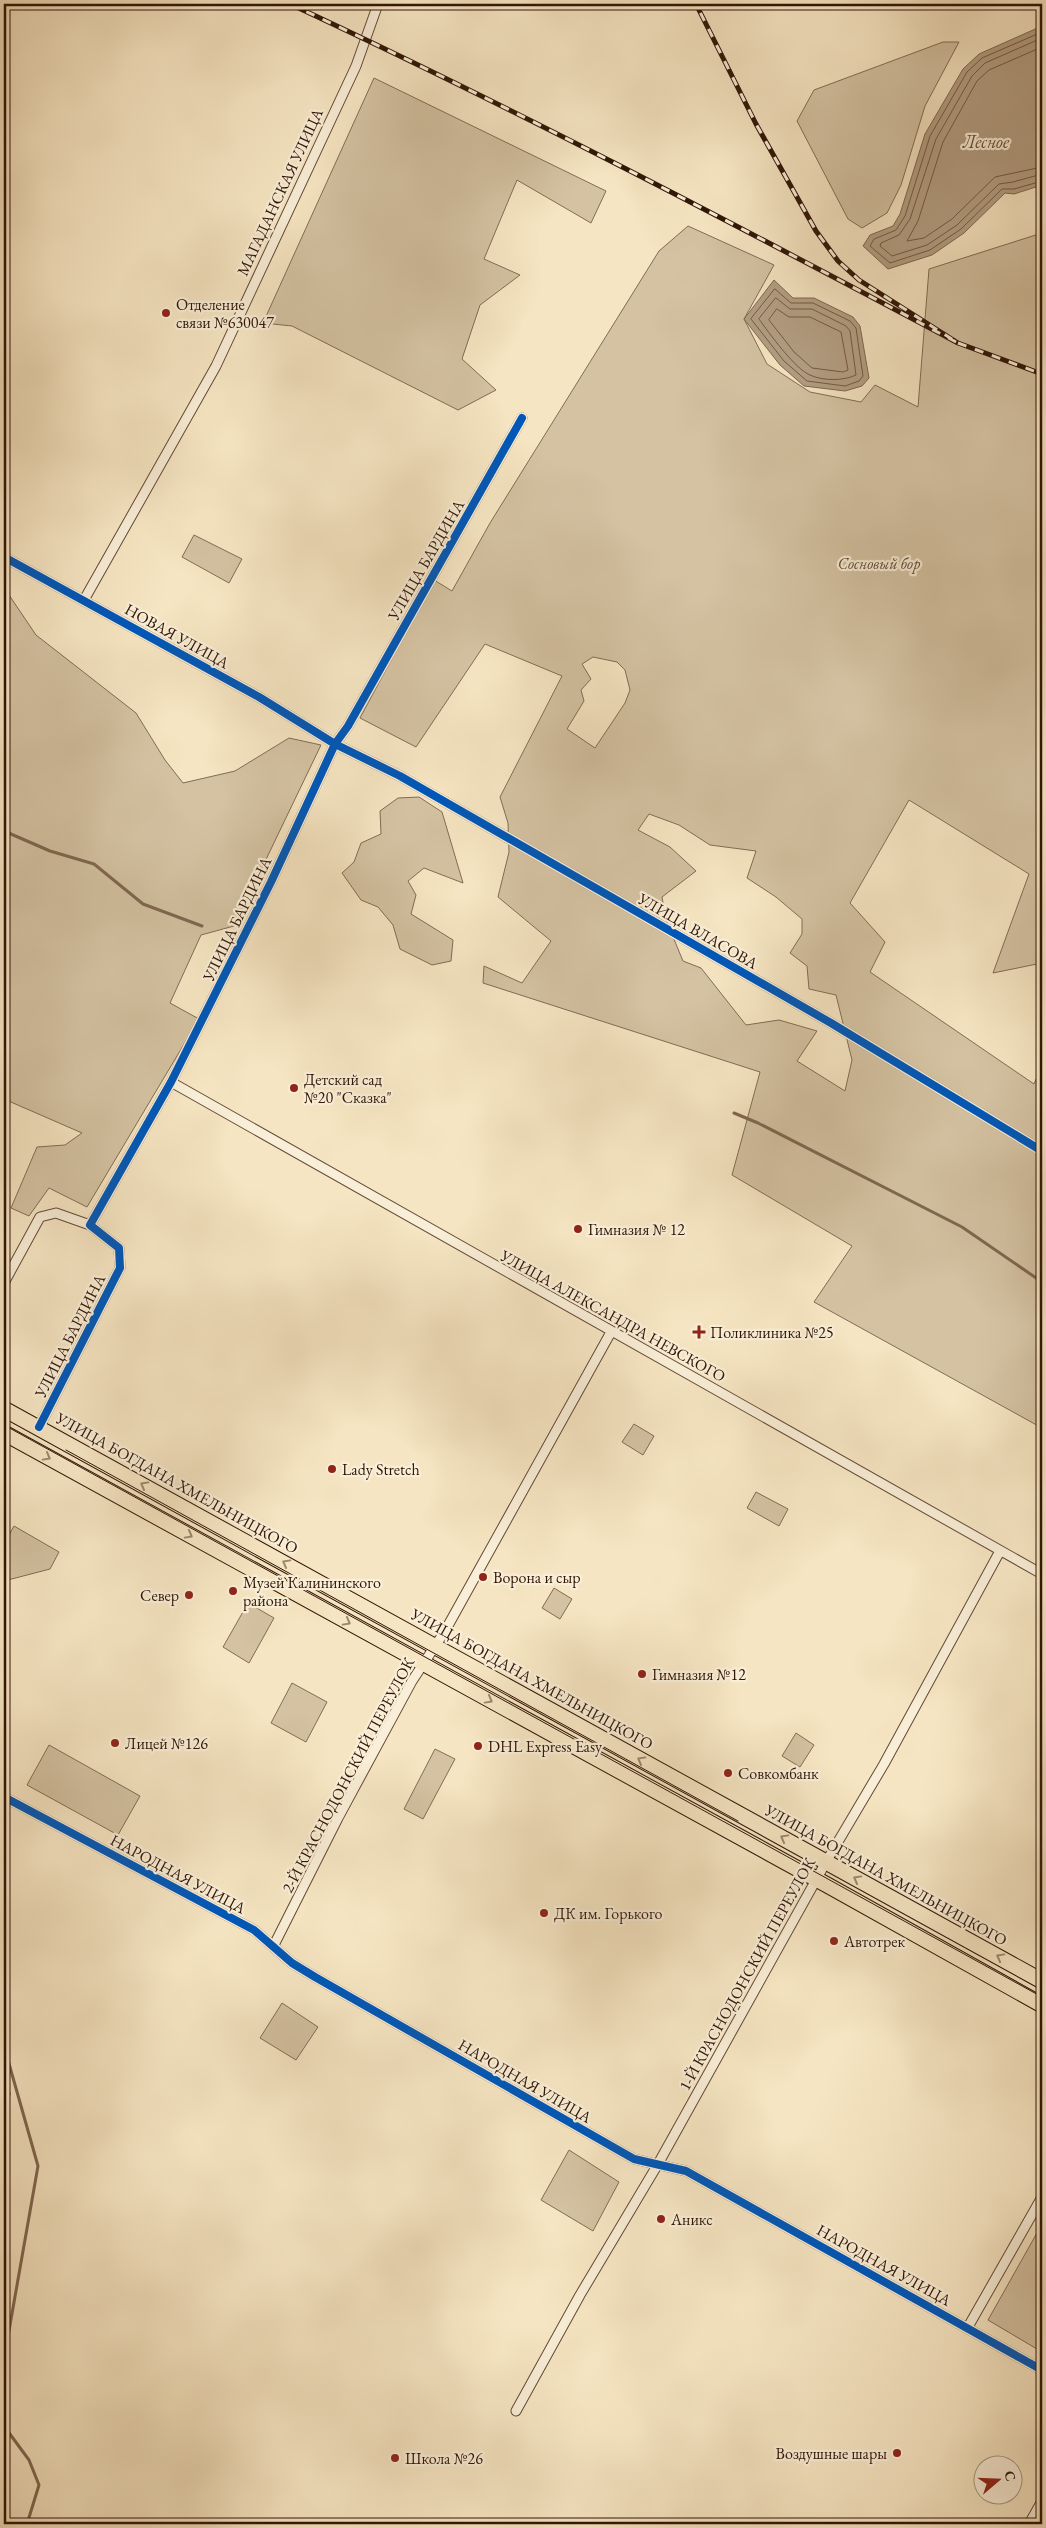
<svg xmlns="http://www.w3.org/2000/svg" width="1046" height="2528" viewBox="0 0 1046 2528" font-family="'EB Garamond',serif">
	<rect width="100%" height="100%" fill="#f6e5c2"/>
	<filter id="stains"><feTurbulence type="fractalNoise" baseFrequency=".004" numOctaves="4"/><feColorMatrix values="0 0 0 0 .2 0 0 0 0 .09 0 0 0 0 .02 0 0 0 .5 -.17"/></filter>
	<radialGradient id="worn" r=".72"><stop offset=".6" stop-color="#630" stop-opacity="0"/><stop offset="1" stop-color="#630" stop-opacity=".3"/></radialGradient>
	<path fill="#d4c2a2" stroke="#826c54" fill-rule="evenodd" d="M 943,42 L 959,42 L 925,106 L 901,185 L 887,213 L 862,228 L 848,219 L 797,121 L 814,90 Z
		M 374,78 L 606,191 L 591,223 L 517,180 L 484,259 L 520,275 L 480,305 L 462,359 L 496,390 L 458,410 L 292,326 L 263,323 Z
		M 688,226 L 774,265 L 744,319 L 767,364 L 810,392 L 861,402 L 875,385 L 918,407 L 929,269 L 1042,233 L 1042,963 L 993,973 L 1029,874 L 909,800 L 850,903 L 885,942 L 870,972 L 1034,1084 L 1042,1065 L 1042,1428 L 814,1302 L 852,1246 L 732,1175 L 760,1072 L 483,983 L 484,966 L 522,983 L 551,941 L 498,897 L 509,852 L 508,823 L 500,797 L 562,676 L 485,644 L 416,747 L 360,718 L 434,580 L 452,591 L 490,523 L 659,251 ZM 593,657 L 617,662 L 625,670 L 630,690 L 625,703 L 595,748 L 567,729 L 584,701 L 581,690 L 591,679 L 582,664 ZM 649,814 L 679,825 L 710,845 L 756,851 L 747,878 L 776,897 L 802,919 L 802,934 L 790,953 L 807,966 L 809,989 L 836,995 L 852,1060 L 845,1091 L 797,1061 L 817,1031 L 779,1020 L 746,1025 L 701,968 L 683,961 L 666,920 L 662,897 L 696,871 L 670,847 L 638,830 Z
		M 194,535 L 242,559 L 229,583 L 182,557 Z
		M 4,566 L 6,568 L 7,592 L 36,635 L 136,713 L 165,760 L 183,783 L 235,771 L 289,738 L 321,745 L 234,926 L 201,935 L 170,1003 L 199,1019 L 87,1207 L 49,1188 L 29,1216 L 11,1208 L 37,1147 L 65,1145 L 82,1133 L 4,1099 Z
		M 419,797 L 442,812 L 463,883 L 424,868 L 408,881 L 416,895 L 411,914 L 453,940 L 451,961 L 432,965 L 400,949 L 393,925 L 378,907 L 361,900 L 342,873 L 354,862 L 361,843 L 381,834 L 380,811 L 398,798 Z
		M 634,1424 L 654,1436 L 643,1455 L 622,1442 Z
		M 756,1492 L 788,1509 L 779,1526 L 747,1508 Z
		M 14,1526 L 59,1552 L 50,1569 L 4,1581 L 4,1544 Z
		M 554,1588 L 572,1599 L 560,1619 L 542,1608 Z
		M 248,1603 L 274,1618 L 249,1663 L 223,1647 Z
		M 292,1683 L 327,1702 L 306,1742 L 271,1723 Z
		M 796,1733 L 814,1745 L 800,1767 L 782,1756 Z
		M 49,1745 L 140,1796 L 118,1835 L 27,1785 Z
		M 435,1749 L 455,1759 L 423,1819 L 404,1809 Z
		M 282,2003 L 318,2027 L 296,2060 L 260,2038 Z
		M 569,2150 L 619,2182 L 593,2231 L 541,2200 Z
		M 1042,2224 L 1042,2352 L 988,2320 Z"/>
	<path fill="#b39e82" stroke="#7f6750" d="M 1042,26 L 1042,185 L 1014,194 L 1005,193 L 964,233 L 932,255 L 888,269 L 863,246 L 870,235 L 893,226 L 900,214 L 925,134 L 963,69 L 979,54 Z
		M 774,280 L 793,298 L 814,298 L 853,317 L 860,326 L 869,378 L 862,386 L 845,391 L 804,386 L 780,365 L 744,319 Z"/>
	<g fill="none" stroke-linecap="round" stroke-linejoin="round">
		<path stroke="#725a44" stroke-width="1" d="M 1042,32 L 982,58 L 967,72 L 930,136 L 905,216 L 896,230 L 874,239 L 870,246 L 890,263 L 930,250 L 961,229 L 1002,189 L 1014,189 L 1042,181
			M 1042,38 L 985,63 L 972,76 L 936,139 L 910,219 L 899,235 L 881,243 L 880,246 L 892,256 L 927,245 L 957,225 L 999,184 L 1013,182 L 1042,174
			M 1042,47 L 989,70 L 977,81 L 943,142 L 918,221 L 907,241 L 924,238 L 952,219 L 995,177 L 1042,167
			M 775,289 L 791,303 L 813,303 L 850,321 L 856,328 L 863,376 L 859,381 L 845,386 L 807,381 L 784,361 L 751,319 Z
			M 776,298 L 790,309 L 812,309 L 846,326 L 850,331 L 856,375 C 844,381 822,381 810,375 C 795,369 769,333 759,319 Z
			M 777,309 L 789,317 L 810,317 L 841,332 L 848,370 L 843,372 L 812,368 L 794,352 L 769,320 Z"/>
		<path stroke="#7f6750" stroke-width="3" d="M 4,831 L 50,851 L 94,864 L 143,904 L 202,926
			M 734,1113 L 758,1123 L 962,1227 L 1042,1282
			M 4,2046 L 38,2166 L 4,2359
			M 4,2426 L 29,2460 L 39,2485 L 27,2524"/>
		<defs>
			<path id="minor" d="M 4,557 L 259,697 L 335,744 L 400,776 L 831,1023 L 1042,1151
				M 84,600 L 216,366 L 356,66 L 378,4
				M 171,1082 L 1042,1574
				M 4,1283 L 40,1217 L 56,1213 L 90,1225
				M 39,1427 L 120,1268 L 119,1248 L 90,1225 L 171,1082 L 271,882 L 335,744 L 348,726 L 522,418
				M 4,1797 L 254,1930 L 292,1963 L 315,1977 L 634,2159 L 686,2171 L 1042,2370
				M 274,1945 L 338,1818 L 412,1681 L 445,1631 L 611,1332
				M 4,2094 L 5,2094
				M 968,2327 L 1042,2197
				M 516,2411 L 580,2295 L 658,2164 L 826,1862 L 884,1764 L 1000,1551
				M 1029,2524 L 1042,2501"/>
			<path id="trunk" d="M 4,1409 L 1042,1981
				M 4,1433 L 829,1886 L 1042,2005"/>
		</defs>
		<use href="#minor" stroke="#624935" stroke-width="11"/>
		<use href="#trunk" stroke="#301506" stroke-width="17"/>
		<use href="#minor" stroke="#f9eed7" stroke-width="9"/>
		<use href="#trunk" stroke="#f6e5c2" stroke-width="15"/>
		<path stroke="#301506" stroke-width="1" d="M 4,1425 L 1042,1997
			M 66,1450 L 738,1821"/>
		<defs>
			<path id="rail" d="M 290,4 C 516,109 738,226 958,343 L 859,280 L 838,261 L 816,231 L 756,124 L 696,4
				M 958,343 L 1042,374"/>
		</defs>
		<use href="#rail" stroke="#301506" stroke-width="5"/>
		<use href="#rail" stroke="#f9eed7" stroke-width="3" stroke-dasharray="9" stroke-linecap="butt"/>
		<defs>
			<path id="cycleway" d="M 4,557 L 259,697 L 335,744 L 400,776 L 831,1023 L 1042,1151
				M 39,1427 L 120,1268 L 119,1248 L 90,1225 L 171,1082 L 271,882 L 335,744 L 348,726 L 522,418
				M 4,1797 L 254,1930 L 292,1963 L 315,1977 L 634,2159 L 686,2171 L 1042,2370"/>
		</defs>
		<use href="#cycleway" stroke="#f9eed7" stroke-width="11"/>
		<use href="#cycleway" stroke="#0057b8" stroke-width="8"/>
	</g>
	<defs><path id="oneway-chevron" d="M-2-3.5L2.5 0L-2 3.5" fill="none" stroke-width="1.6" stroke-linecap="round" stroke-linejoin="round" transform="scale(1.25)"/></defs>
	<g stroke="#9d876d">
		<use href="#oneway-chevron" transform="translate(47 1457) rotate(29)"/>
		<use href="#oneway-chevron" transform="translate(144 1485) rotate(-151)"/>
		<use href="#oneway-chevron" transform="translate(189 1535) rotate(29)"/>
		<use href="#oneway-chevron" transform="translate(286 1563) rotate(-151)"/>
		<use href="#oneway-chevron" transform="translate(347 1622) rotate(29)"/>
		<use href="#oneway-chevron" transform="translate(489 1700) rotate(29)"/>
		<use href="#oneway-chevron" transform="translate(641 1760) rotate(-151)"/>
		<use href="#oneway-chevron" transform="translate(784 1838) rotate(-151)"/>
		<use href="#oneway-chevron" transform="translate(857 1879) rotate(-151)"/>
		<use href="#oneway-chevron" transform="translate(1000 1957) rotate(-151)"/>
	</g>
	<g fill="#8f2418" stroke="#f9eed7" stroke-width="2">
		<circle cx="166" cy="313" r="5"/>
		<circle cx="294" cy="1088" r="5"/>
		<circle cx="578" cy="1229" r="5"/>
		<path d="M696.5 1324.5h5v5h5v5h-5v5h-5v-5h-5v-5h5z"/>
		<circle cx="332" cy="1469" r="5"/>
		<circle cx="483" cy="1577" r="5"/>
		<circle cx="233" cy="1591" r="5"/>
		<circle cx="189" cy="1595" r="5"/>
		<circle cx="642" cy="1674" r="5"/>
		<circle cx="115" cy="1743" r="5"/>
		<circle cx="478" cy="1746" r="5"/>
		<circle cx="728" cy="1773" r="5"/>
		<circle cx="544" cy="1913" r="5"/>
		<circle cx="834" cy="1941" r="5"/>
		<circle cx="661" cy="2219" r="5"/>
		<circle cx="897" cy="2453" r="5"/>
		<circle cx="395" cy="2458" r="5"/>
	</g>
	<g text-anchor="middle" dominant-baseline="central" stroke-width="4.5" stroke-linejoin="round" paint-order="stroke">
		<g font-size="16" fill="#301506" stroke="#f9eed7">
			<text transform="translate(280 192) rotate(-65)">МАГАДАНСКАЯ УЛИЦА</text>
			<text transform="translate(426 560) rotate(-60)">УЛИЦА БАРДИНА</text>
			<text transform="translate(177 636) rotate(29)">НОВАЯ УЛИЦА</text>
			<text transform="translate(237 919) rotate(-64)">УЛИЦА БАРДИНА</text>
			<text transform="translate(698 931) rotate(30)">УЛИЦА ВЛАСОВА</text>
			<text transform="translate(613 1316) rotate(29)">УЛИЦА АЛЕКСАНДРА НЕВСКОГО</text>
			<text transform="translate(70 1336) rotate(-63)">УЛИЦА БАРДИНА</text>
			<text transform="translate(177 1483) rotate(29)">УЛИЦА БОГДАНА ХМЕЛЬНИЦКОГО</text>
			<text transform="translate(532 1679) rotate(29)">УЛИЦА БОГДАНА ХМЕЛЬНИЦКОГО</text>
			<text transform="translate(348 1775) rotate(-62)">2-Й КРАСНОДОНСКИЙ ПЕРЕУЛОК</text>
			<text transform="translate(178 1874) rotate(28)">НАРОДНАЯ УЛИЦА</text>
			<text transform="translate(886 1875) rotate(29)">УЛИЦА БОГДАНА ХМЕЛЬНИЦКОГО</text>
			<text transform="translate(747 1974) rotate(-61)">1-Й КРАСНОДОНСКИЙ ПЕРЕУЛОК</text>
			<text transform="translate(525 2081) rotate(30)">НАРОДНАЯ УЛИЦА</text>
			<text transform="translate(884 2265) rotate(29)">НАРОДНАЯ УЛИЦА</text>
		</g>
		<g font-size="16" fill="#301506" stroke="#f9eed7" text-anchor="start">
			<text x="176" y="304">Отделение<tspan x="176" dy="18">связи №630047</tspan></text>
			<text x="304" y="1079">Детский сад<tspan x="304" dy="18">№20 "Сказка"</tspan></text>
			<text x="588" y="1229">Гимназия № 12</text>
			<text x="710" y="1332">Поликлиника №25</text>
			<text x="342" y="1469">Lady Stretch</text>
			<text x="493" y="1577">Ворона и сыр</text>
			<text x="243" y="1582">Музей Калининского<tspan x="243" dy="18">района</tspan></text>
			<text x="179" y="1595" text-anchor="end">Север</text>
			<text x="652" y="1674">Гимназия №12</text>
			<text x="125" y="1743">Лицей №126</text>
			<text x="488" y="1746">DHL Express Easy</text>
			<text x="738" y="1773">Совкомбанк</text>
			<text x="554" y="1913">ДК им. Горького</text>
			<text x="844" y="1941">Автотрек</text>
			<text x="671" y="2219">Аникс</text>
			<text x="887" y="2453" text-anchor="end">Воздушные шары</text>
			<text x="405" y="2458">Школа №26</text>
		</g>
		<g font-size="16" font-style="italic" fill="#614935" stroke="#f9eed7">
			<text x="879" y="563">Сосновый бор</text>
		</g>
		<g font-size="18" font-style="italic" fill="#644c38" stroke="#f9eed7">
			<text x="986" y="141">Лесное</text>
		</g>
	</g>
	<rect width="1046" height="2528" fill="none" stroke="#f6e5c2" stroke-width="20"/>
	<rect x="5" y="5" width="1036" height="2518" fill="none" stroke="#301506" stroke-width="2.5"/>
	<rect x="10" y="10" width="1026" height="2508" fill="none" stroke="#301506"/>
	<g transform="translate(998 2480) rotate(71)"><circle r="24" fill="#f9eed7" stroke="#a99783"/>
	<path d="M0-4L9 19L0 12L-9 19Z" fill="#8f2418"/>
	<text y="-8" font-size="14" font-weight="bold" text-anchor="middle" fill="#301506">С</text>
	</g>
	<rect width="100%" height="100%" filter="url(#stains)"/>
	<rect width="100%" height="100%" fill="url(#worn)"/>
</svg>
